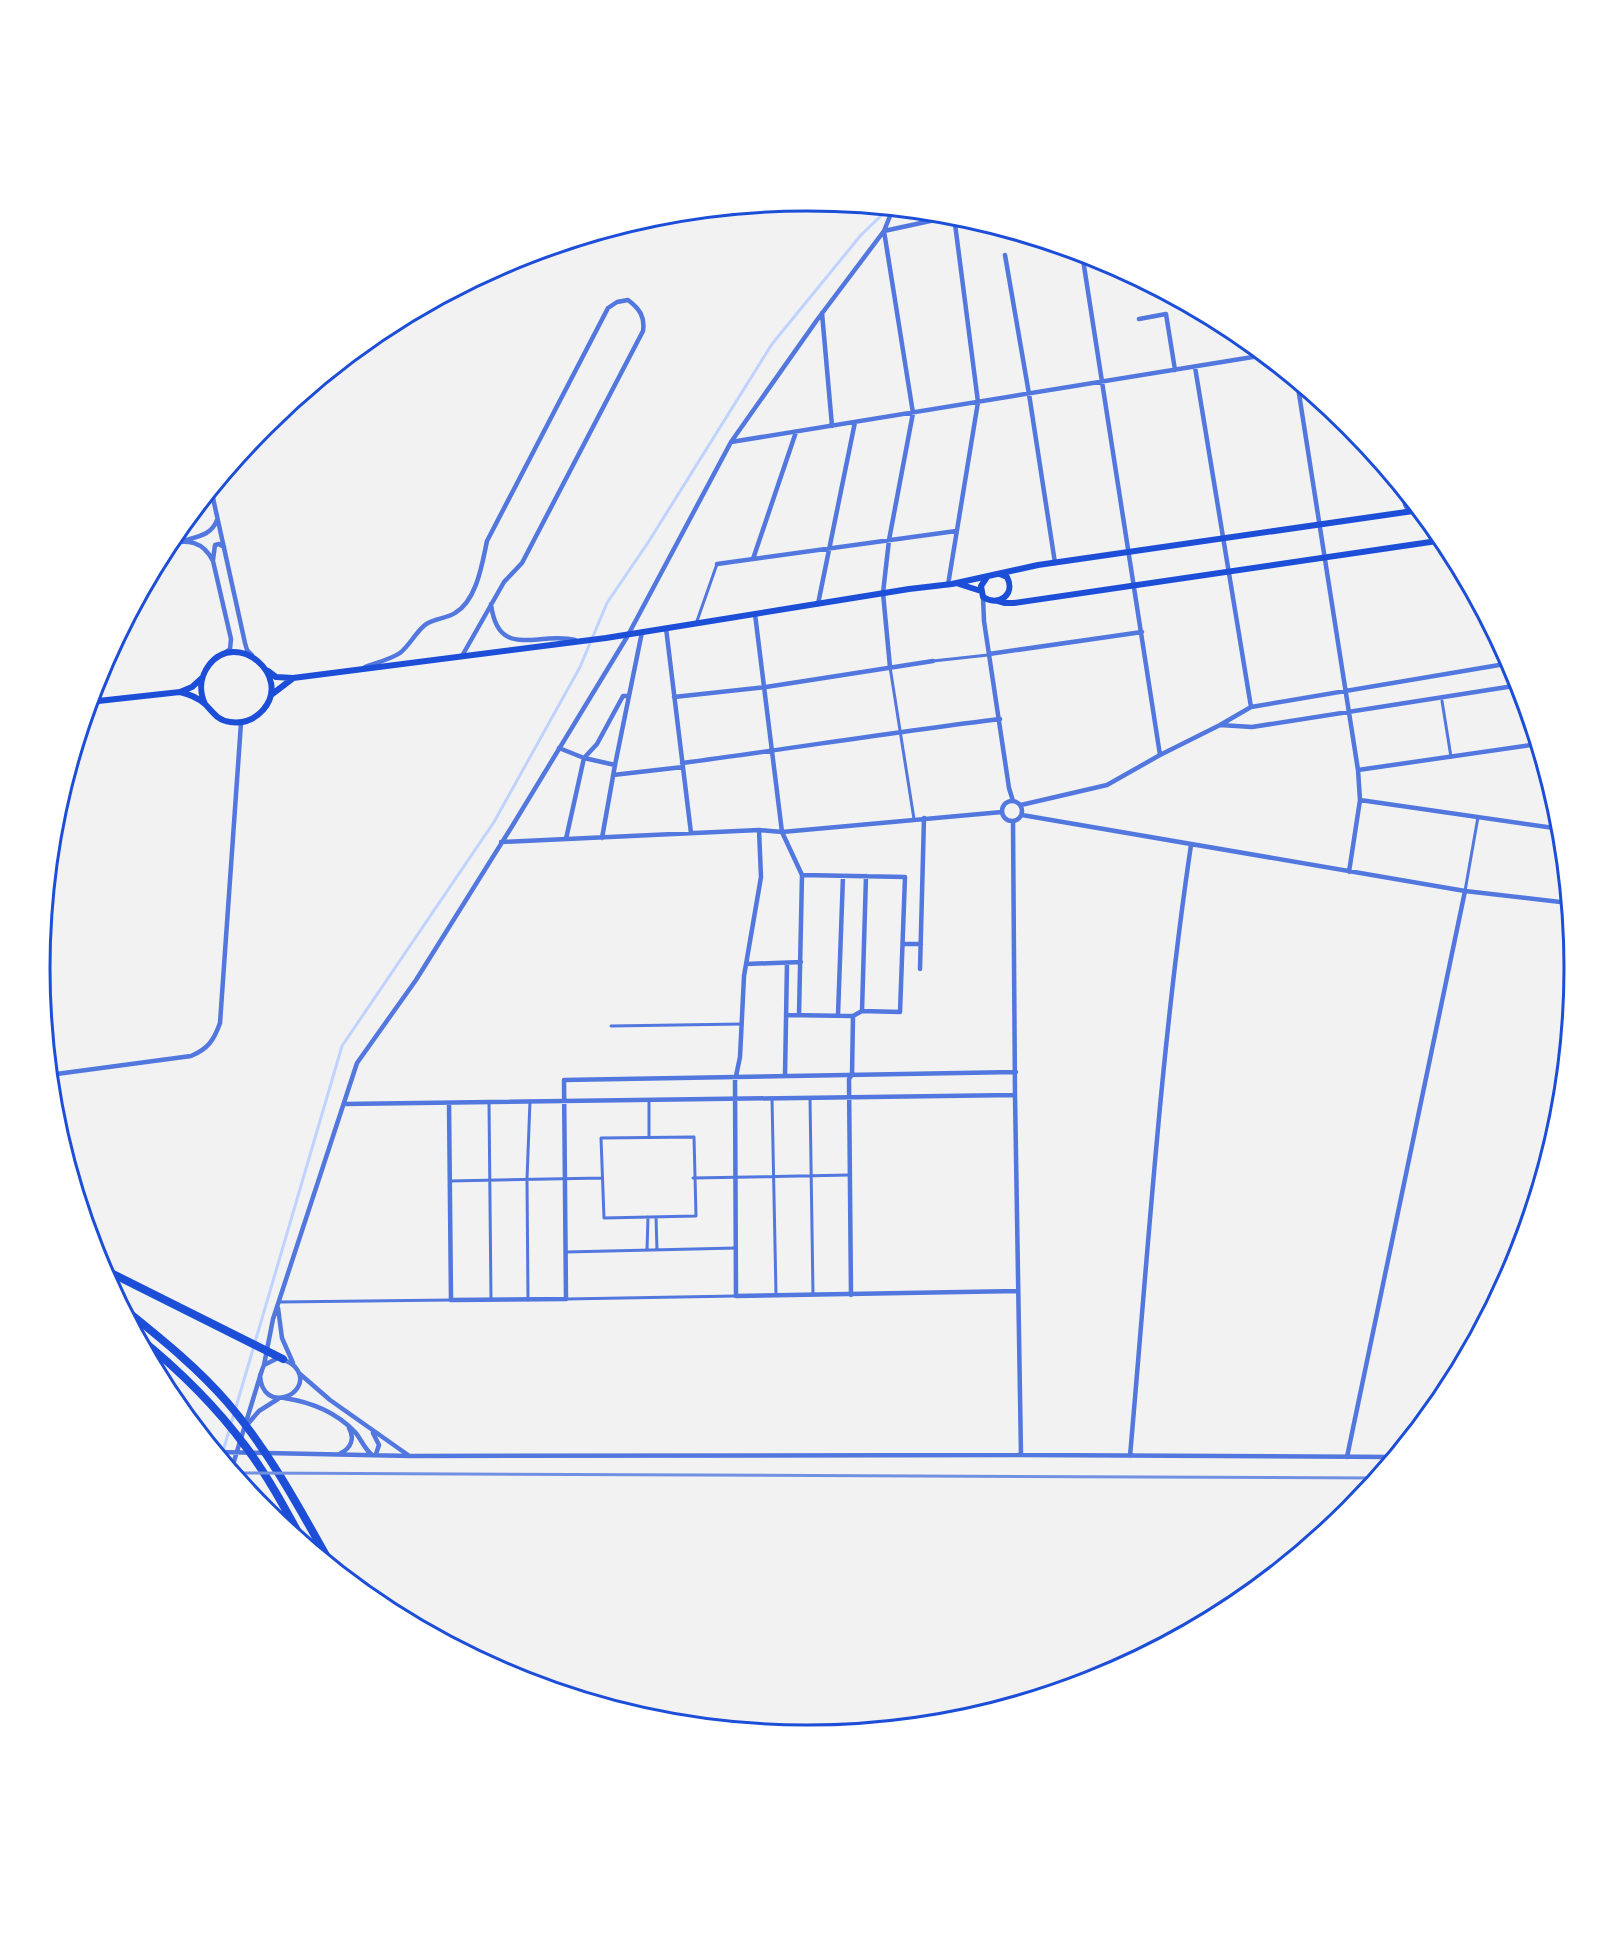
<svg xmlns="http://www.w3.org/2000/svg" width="1614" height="1936" viewBox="0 0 1614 1936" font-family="'Titillium Web',sans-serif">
	<rect width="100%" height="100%" fill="#f2f2f2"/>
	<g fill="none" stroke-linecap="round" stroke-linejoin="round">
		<path stroke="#bfd3fe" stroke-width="3" d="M 221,1458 L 342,1046 L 494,822 L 580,667 L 607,603 L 649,541 L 772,344 L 861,235 L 889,208"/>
		<path stroke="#5277de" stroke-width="2" d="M 1249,342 L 1252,357"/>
		<path stroke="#5277de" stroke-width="3" d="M 697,621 L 717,564
			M 933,661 L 988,655
			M 890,667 L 914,819
			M 1442,701 L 1451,757
			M 1465,891 L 1478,817
			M 611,1026 L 742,1024
			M 772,1098 L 776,1294
			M 810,1098 L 813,1294
			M 489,1102 L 491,1300
			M 649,1137 L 649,1100
			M 694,1137 L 696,1216 L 604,1218 L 601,1138 Z
			M 693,1178 L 850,1175
			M 450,1181 L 602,1178
			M 656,1217 L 657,1250
			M 647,1250 L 648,1217
			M 566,1252 L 736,1248
			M 566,1299 L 736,1296
			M 528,1300 L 527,1179 L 530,1101
			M 279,1302 L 451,1300"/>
		<path stroke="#5277de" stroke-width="4.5" d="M 1082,253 L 1160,755
			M 1005,255 L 1029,394 L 1055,563
			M 822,313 L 832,426
			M 1139,319 L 1166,314 L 1175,370
			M 1195,367 L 1251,707
			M 1297,381 L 1358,770 L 1360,800 L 1349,872
			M 731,442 L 1265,355
			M 211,489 L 245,643 L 247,650 L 252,655
			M 1403,490 L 1405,504 L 1408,511
			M 186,540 C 200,536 212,534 217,520
			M 167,544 C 188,539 203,541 213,561 L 231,639 L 230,649 L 223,654
			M 753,559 L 796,432
			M 213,560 L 215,545 L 219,544 L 224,547
			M 717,564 L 956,531
			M 948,585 L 978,402 L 954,216
			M 983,597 L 984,621 L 1009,788 L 1013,801
			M 491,604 C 498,661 538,631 575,640
			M 818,604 L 855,422
			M 755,614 L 782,832 L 802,875 L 799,1015
			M 666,628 L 691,833
			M 989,654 L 1142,632
			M 365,667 C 376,663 391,659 400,653 C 410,645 415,633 425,625 C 434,618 446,619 455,613 C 477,600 482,564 487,541 L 608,308 L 617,302 L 628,300 C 640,309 645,317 643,331 L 522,563 L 504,582 L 462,656
			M 890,667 L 883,593 L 889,540 L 913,413 L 884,231 L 958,215
			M 629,696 L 642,632
			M 674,697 L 766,687 L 933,661
			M 1220,725 L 1252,727 L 1520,685
			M 559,748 L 584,758 L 615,765 L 629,696 L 623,696 L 597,744 L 584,758
			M 682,763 C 788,749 894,732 1000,719
			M 1358,770 L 1538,744
			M 613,775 L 683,767
			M 1360,800 L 1561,829
			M1002 811a10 10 0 1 1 20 0a10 10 0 1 1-20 0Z
			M 1556,804 L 1561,829
			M 1021,805 L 1107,785 L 1160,755 L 1220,725 L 1251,707 L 1511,663
			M 1022,815 L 1465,891 L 1569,903
			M 1013,821 L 1015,1095 L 1021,1455
			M 759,830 L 761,877 L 744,976 L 740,1057 L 735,1081 L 736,1296 L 1018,1291
			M 602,838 L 615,765
			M 566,839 L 584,758
			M 501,842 L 759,830 L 782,832 L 1002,812
			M 903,944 L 921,944
			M 746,964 L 801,962
			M 920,969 L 924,818
			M 862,1011 L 866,876
			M 786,1015 L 853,1016 L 862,1011 L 900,1012 L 905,877 L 802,875
			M 838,1015 L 843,876
			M 49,1075 L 191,1056 C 208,1049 214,1040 220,1023 L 241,723
			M 785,1076 L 787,963
			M 449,1103 L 451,1300 L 566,1299 L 564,1080 L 1016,1072
			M 344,1104 L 1015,1095
			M 851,1295 L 849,1079 L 852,1075 L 853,1016
			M 278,1308 L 282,1338 L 293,1363
			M 264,1365 L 273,1319 L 357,1063 L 416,980 L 511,828 L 627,637 L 731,442 L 817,320 L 884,231 L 892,211 L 895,209
			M 300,1374 L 330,1400 L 408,1455
			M 284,1398 C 311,1402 335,1411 355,1432 C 361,1439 364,1448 371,1454
			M 246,1426 L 259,1411 L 278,1399
			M 373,1433 L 379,1445 L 376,1454
			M 216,1452 L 411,1456 L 1021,1455 L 1394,1457
			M 341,1453 C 351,1448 355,1438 349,1428
			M 1130,1456 C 1148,1252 1161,1047 1191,845
			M 1347,1457 L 1465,891
			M 231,1471 L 262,1370 L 264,1365 L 278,1358 C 286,1360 294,1363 298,1371 C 311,1395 262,1415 260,1375"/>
		<path stroke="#1d4ed8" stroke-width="6" d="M 987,577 L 981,586 L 983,597 C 998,607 1016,595 1007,577 L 1000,574
			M 959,584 L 981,591
			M 998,601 L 1005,603 L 1014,603 L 1444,540
			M 268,671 L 276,677 L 293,678 L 606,638 L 909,589 L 952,584 L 1038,565 L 1420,510
			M 180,692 C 189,694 198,698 205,704 C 213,712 218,721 230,722 C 244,724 254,720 263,710 C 293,676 237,629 209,665 C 200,677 199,691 205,704
			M 271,695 L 292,679
			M 89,702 L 180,692 L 192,687 L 202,678"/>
		<path stroke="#1d4ed8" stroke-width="8" d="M 101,1268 L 283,1359
			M 122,1307 C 159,1337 196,1366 227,1402 C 270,1452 301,1511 333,1568
			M 137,1336 C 178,1369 215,1405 246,1447 C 269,1478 287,1512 305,1545"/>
		<path stroke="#7290e2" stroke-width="3" d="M 233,1473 L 1377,1478"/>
	</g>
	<path d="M0 0H1614V1936H0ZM50 968a757 757 0 1 1 1514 0a757 757 0 1 1-1514 0Z" fill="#fff" fill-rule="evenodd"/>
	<path fill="none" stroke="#1d4ed8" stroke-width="3" d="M50 968a757 757 0 1 1 1514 0a757 757 0 1 1-1514 0Z"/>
</svg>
